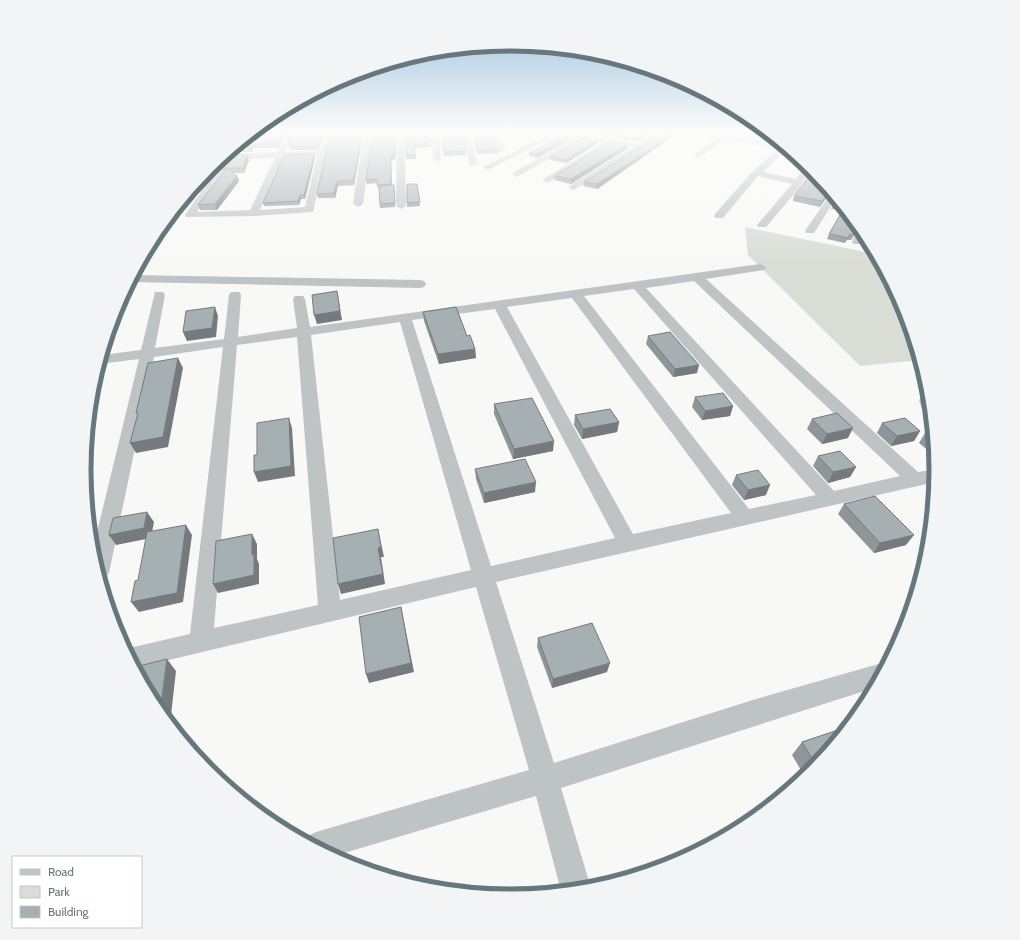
<svg xmlns="http://www.w3.org/2000/svg" width="1020" height="940" font-family="Cabin,sans-serif">
<style>
.green{fill:#d9ddd6}
.lines{fill:none;stroke-linecap:round;stroke-linejoin:round}
.minor{fill:#bec3c5;fill-rule:evenodd}
.wall{fill:#8f9699}
.shaded-wall{fill:#747a7d}
.building{fill:#a6afb2;stroke:#747a7d}
.rim{fill:none;stroke:#66787e;stroke-width:5}
</style>
<rect width="100%" height="100%" fill="#f8f8f6"/>
<g class="green">
<polygon points="705,133 767,133 780,143 777,144"/>
<polygon points="745,227 875,254 904,307 920,360 860,366 748,255"/>
</g>
<g class="lines">
<g class="minor">
<path d="M287,133H294L285,152L319,151L326,133H333L326,153L313,212L254,216L186,217L185,215L228,153L239,144L241,146L236,154L277,152ZM317,156L305,207L260,210L283,157ZM275,158L250,210L197,212L232,159Z"/>
<polygon points="364,133 372,133 363,204 358,207 353,204"/>
<polygon points="397,133 404,133 406,206 401,209 396,206"/>
<polygon points="432,133 439,133 441,159 437,162 433,159"/>
<polygon points="464,133 471,133 477,163 476,165 470,165 469,163"/>
<polygon points="492,133 499,133 505,150 504,152 501,152 497,150"/>
<polygon points="547,133 563,133 608,139 616,137 616,140 637,144 655,133 664,133 574,190 571,189 569,187 571,185 632,147 611,144 548,183 543,180 545,178 602,143 582,140 517,177 513,174 514,172 573,139 556,136 490,169 487,170 483,167 547,135"/>
<polygon points="693,133 721,135 724,133 731,133 729,136 781,144 787,149 763,172 796,179 806,165 812,169 795,193 766,227 758,227 757,225 792,184 758,176 723,218 715,218 714,216 715,214 753,171 779,148 724,140 699,157 696,157 695,155 696,153 716,138 693,135"/>
<polygon points="831,193 836,198 814,233 806,233 805,231"/>
<polygon points="859,227 865,235 861,244 853,244 852,242"/>
<path d="M760,264L764,266L766,268L764,270L706,279L918,472L936,469L935,482L496,582L554,763L756,699L882,663L887,664L874,688L561,788L591,888L561,891L536,796L334,856L304,841L306,837L316,832L529,770L476,587L135,668L125,649L190,634L223,347L154,357L109,573L105,579L101,581L92,553L139,359L99,364L102,355L141,350L155,292H163L165,295L155,348L224,339L229,295L231,292H239L241,295L238,337L297,328L293,299L295,296H303L305,299L310,327ZM694,281L900,476L834,491L646,288ZM634,289L816,495L749,509L584,296ZM572,298L731,513L633,534L507,307ZM495,309L615,538L491,566L412,320ZM400,322L471,570L340,600L311,335ZM297,337L318,605L214,628L237,345Z"/>
<polygon points="133,275 420,280 424,281 426,284 424,287 420,288 130,282"/>
<polygon points="928,393 931,416 930,416 924,415 919,400 923,395"/>
</g>
</g>
<g class="wall">
<polygon points="253,133 286,133 278,148 253,148 252,152 239,152 237,148 239,144"/>
<polygon points="325,133 318,150 290,150 288,143"/>
<polygon points="363,133 354,185 338,186 335,198 318,198 317,194"/>
<polygon points="396,133 395,160 391,160 392,185 394,185 395,207 380,208 379,189 378,189 377,183 367,184 366,180"/>
<polygon points="405,133 431,133 430,133 431,147 415,148 416,159 406,159"/>
<polygon points="440,133 464,133 463,133 466,155 444,156"/>
<polygon points="472,133 491,133 496,147 499,150 499,153 477,154"/>
<polygon points="571,133 653,133 638,141 618,139 616,136 608,137"/>
<polygon points="677,133 639,160 597,189 583,186 584,182"/>
<polygon points="569,136 569,140 537,158 529,156 529,153"/>
<polygon points="597,140 597,144 566,163 550,160 550,157"/>
<polygon points="628,144 628,148 571,184 555,180 555,176"/>
<polygon points="224,156 211,174 204,174 209,169"/>
<polygon points="315,158 305,199 301,199 299,205 264,206 263,203 277,172 277,170"/>
<polygon points="249,160 244,173 234,173 237,176 239,181 217,210 200,210 198,205 224,172 222,168"/>
<polygon points="417,184 420,206 407,207 407,203"/>
<polygon points="830,192 820,207 793,201 794,196"/>
<polygon points="836,199 859,227 851,240 847,240 845,243 827,239 829,234 842,211 831,209 833,203"/>
<polygon points="866,236 870,244 863,243"/>
<polygon points="423,312 467,336 475,349 476,358 439,364 424,321"/>
<polygon points="648,336 697,373 673,377 646,344"/>
<polygon points="695,397 733,406 730,416 702,420 692,407"/>
<polygon points="494,404 553,451 513,459 494,414"/>
<polygon points="575,415 619,422 617,432 582,439 574,425"/>
<polygon points="812,419 848,438 822,444 807,429"/>
<polygon points="882,423 920,431 914,441 891,446 877,433"/>
<polygon points="932,432 935,456 919,443 925,433"/>
<polygon points="818,456 856,467 850,477 828,483 813,466"/>
<polygon points="475,469 535,492 484,503 476,479"/>
<polygon points="736,475 766,495 744,500 732,485"/>
<polygon points="844,504 906,545 874,553 838,514"/>
<polygon points="538,638 607,672 552,688 537,647"/>
<polygon points="847,727 811,771 805,777 792,755 802,742"/>
</g>
<g class="shaded-wall">
<polygon points="282,133 286,133 278,148 276,143"/>
<polygon points="323,133 325,133 318,150 317,146"/>
<polygon points="362,133 363,133 354,185 354,180"/>
<polygon points="395,133 396,133 395,160"/>
<polygon points="614,133 616,133 616,136 608,137 608,134"/>
<polygon points="647,133 653,133 638,141 638,138"/>
<polygon points="673,133 677,133 639,160 597,189 597,184"/>
<polygon points="569,136 569,140 537,158 537,154"/>
<polygon points="597,140 597,144 566,163 566,160"/>
<polygon points="252,144 253,148 252,152 250,147"/>
<polygon points="628,144 628,148 571,184 571,179"/>
<polygon points="314,154 315,158 305,199 304,195"/>
<polygon points="247,155 249,160 244,173 243,168"/>
<polygon points="224,156 211,174 210,169 212,166"/>
<polygon points="237,176 239,181 217,210 215,204"/>
<polygon points="337,181 338,186 335,198 334,193"/>
<polygon points="829,191 830,192 820,207 822,201"/>
<polygon points="300,195 301,199 299,205 298,201"/>
<polygon points="858,226 859,227 851,240 853,235"/>
<polygon points="337,291 342,320 317,324 314,315"/>
<polygon points="215,307 218,316 216,337 187,341 183,332"/>
<polygon points="475,349 476,358 439,364 438,354"/>
<polygon points="178,358 183,368 168,447 136,453 130,443"/>
<polygon points="699,365 697,373 673,377 675,369"/>
<polygon points="733,406 730,416 702,420 705,411"/>
<polygon points="289,418 292,428 295,476 258,482 254,472"/>
<polygon points="619,422 617,432 582,439 583,429"/>
<polygon points="853,428 848,438 822,444 827,434"/>
<polygon points="920,431 914,441 891,446 897,436"/>
<polygon points="554,441 553,451 513,459 514,449"/>
<polygon points="856,467 850,477 828,483 833,472"/>
<polygon points="536,482 535,492 484,503 484,493"/>
<polygon points="770,485 766,495 744,500 748,490"/>
<polygon points="147,512 154,522 151,538 116,545 109,535"/>
<polygon points="186,525 192,535 183,602 139,612 131,602"/>
<polygon points="378,529 384,557 381,557 385,584 341,594 338,584 378,548"/>
<polygon points="252,534 257,544 257,559 259,564 259,584 218,593 213,584 252,555"/>
<polygon points="914,535 906,545 874,553 880,543"/>
<polygon points="401,607 414,672 369,683 366,674"/>
<polygon points="167,659 176,671 170,724 160,712"/>
<polygon points="610,663 607,672 552,688 553,679"/>
</g>
<g class="building">
<polygon points="253,133 282,133 276,143 252,144 250,147 237,148 240,143"/>
<polygon points="293,133 323,133 317,146 289,146 291,143 288,143"/>
<polygon points="332,133 362,133 354,180 337,181 334,193 317,194 327,149"/>
<polygon points="373,133 395,133 395,156 391,156 391,184 377,185 377,179 366,180"/>
<polygon points="405,133 430,133 431,143 414,144 415,155 406,155"/>
<polygon points="441,133 463,133 466,151 444,152"/>
<polygon points="473,133 491,133 496,147 499,150 477,151"/>
<polygon points="599,133 614,133 608,134"/>
<polygon points="617,133 647,133 638,138 618,135"/>
<polygon points="662,133 673,133 640,156 597,184 584,182"/>
<polygon points="563,135 569,136 537,154 529,153"/>
<polygon points="583,138 597,140 566,160 550,157"/>
<polygon points="611,141 628,144 571,179 555,176"/>
<polygon points="314,154 304,195 300,195 298,201 263,203 278,170 277,170 284,155"/>
<polygon points="231,155 247,155 243,168 227,168 237,176 215,204 198,205 227,168 222,168"/>
<polygon points="813,171 829,191 822,201 794,196"/>
<polygon points="407,184 417,184 420,202 407,203"/>
<polygon points="394,185 395,203 380,204 379,186"/>
<polygon points="836,199 841,205 833,203"/>
<polygon points="844,208 858,226 853,235 850,234 848,238 829,234"/>
<polygon points="337,291 340,311 314,315 312,295"/>
<polygon points="215,307 212,328 183,332 186,311"/>
<polygon points="456,307 467,336 470,335 475,349 438,354 423,312"/>
<polygon points="670,332 699,365 675,369 648,336"/>
<polygon points="178,358 163,437 130,443 138,413 136,413 148,363"/>
<polygon points="723,393 733,406 705,411 695,397"/>
<polygon points="532,398 554,441 514,449 494,404"/>
<polygon points="610,409 619,422 583,429 575,415"/>
<polygon points="837,413 853,428 827,434 812,419"/>
<polygon points="289,418 291,466 254,472 254,455 257,455 257,423"/>
<polygon points="905,418 920,431 897,436 882,423"/>
<polygon points="932,432 933,439 925,433"/>
<polygon points="840,451 856,467 833,472 818,456"/>
<polygon points="525,459 536,482 484,493 475,469"/>
<polygon points="758,470 770,485 748,490 736,475"/>
<polygon points="875,496 914,535 880,543 844,504"/>
<polygon points="147,512 144,528 109,535 113,518"/>
<polygon points="186,525 177,593 131,602 135,581 138,580 147,532"/>
<polygon points="378,529 381,547 378,548 383,574 338,584 333,538"/>
<polygon points="252,534 252,555 254,554 254,575 213,584 216,541"/>
<polygon points="401,607 411,663 366,674 359,617"/>
<polygon points="592,623 610,663 553,679 538,638"/>
<polygon points="167,659 160,712 156,706 135,667"/>
<polygon points="847,727 816,765 802,742"/>
</g>
<linearGradient id="sky" x2="0" y2="1"><stop stop-color="#94bada"/><stop offset="0.5" stop-color="#fcfcfb"/><stop offset="1" stop-color="#fcfcfb" stop-opacity="0"/></linearGradient>
<rect width="1020" height="264" fill="url(#sky)"/>
<path d="M0 0H1020V940H0ZM91 470a419 419 0 1 1 838 0a419 419 0 1 1-838 0Z" fill="#f3f4f5" fill-rule="evenodd"/>
<path class="rim" d="M91 470a419 419 0 1 1 838 0a419 419 0 1 1-838 0Z"/>
<rect x="12" y="856" width="130" height="72" fill="#ffffff" stroke="#c2c9cb"/>
<rect x="20" y="869" width="20" height="6" fill="#bec3c5" stroke="#c2c9cb"/>
<text x="48" y="876" font-size="12" fill="#66787e">Road</text>
<rect x="20" y="886" width="20" height="12" fill="#d9ddd6" stroke="#c2c9cb"/>
<text x="48" y="896" font-size="12" fill="#66787e">Park</text>
<rect x="20" y="906" width="20" height="12" fill="#a6afb2" stroke="#c2c9cb"/>
<text x="48" y="916" font-size="12" fill="#66787e">Building</text>
</svg>
